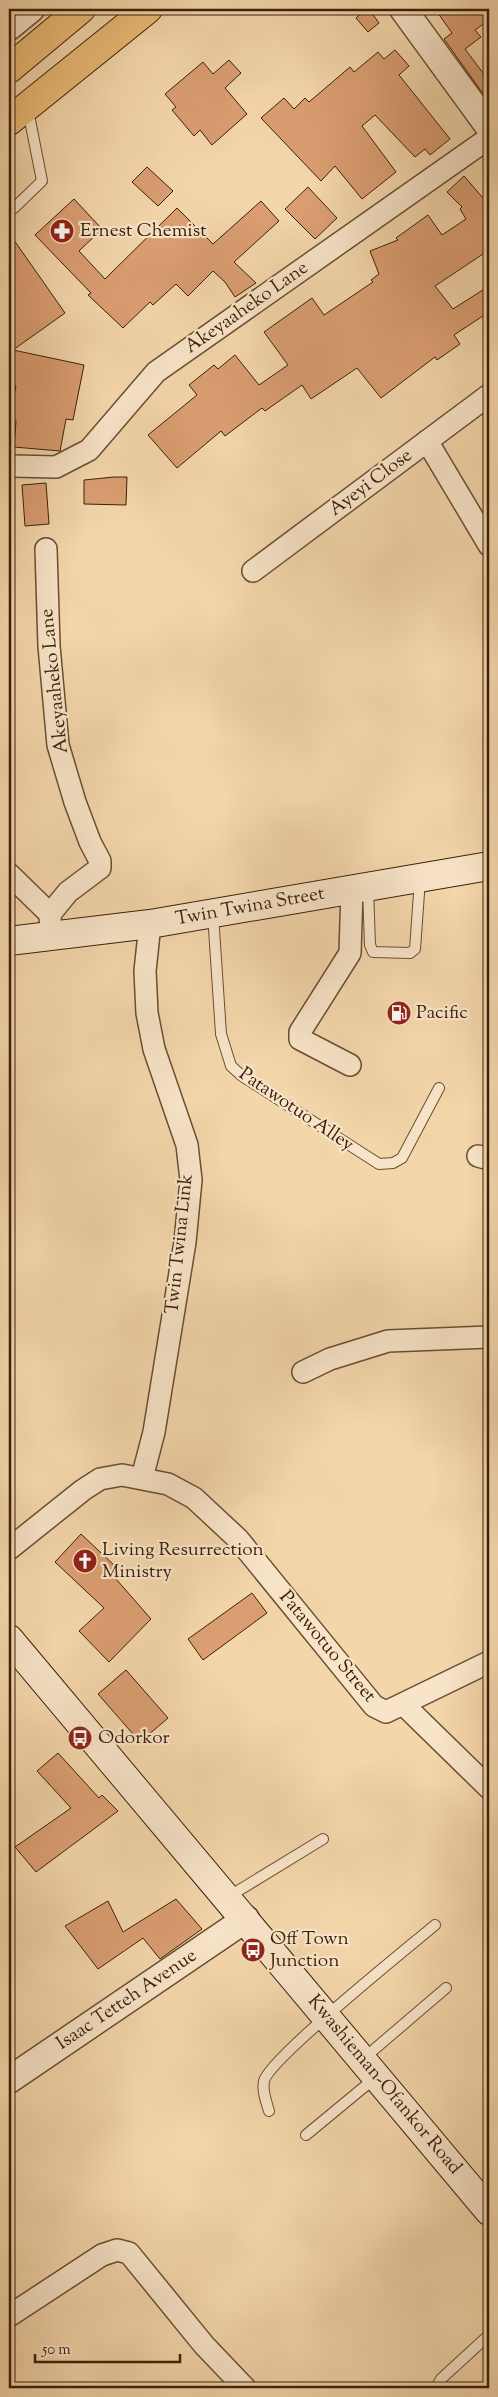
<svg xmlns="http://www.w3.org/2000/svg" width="498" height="2397" font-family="'Sorts Mill Goudy',serif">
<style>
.building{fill:#da9e72;stroke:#3b200a}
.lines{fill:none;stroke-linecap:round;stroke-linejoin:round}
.service-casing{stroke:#694e32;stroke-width:12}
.minor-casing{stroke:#694e32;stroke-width:24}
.tertiary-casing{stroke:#694e32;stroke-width:29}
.secondary-casing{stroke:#3b200a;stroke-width:30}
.trunk-casing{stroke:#3b200a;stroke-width:30}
.service{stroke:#f8e4c8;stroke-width:10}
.minor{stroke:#f8e4c8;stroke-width:21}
.tertiary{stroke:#f8e4c8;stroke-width:26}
.secondary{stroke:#f8e4c8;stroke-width:28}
.trunk{stroke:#eabb76;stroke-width:28}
.labels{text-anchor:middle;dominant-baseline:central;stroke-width:4.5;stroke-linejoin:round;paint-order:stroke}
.poi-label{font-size:19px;fill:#3b200a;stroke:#f8e4c8;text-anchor:start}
.street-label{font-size:19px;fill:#3b200a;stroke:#f8e4c8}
</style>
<rect width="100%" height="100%" fill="#f4d6ab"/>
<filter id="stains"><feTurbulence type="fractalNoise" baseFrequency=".004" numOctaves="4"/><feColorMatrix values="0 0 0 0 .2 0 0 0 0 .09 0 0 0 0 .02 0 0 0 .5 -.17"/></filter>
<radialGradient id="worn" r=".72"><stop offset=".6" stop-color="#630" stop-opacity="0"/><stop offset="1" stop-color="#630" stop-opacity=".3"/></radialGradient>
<g class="building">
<polygon points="366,9 369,9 379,23 368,32 356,18"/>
<polygon points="435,9 489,9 489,20 475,30 481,37 465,49 489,81 489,102 444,39 452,33"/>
<polygon points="395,50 409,66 399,75 450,139 430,155 425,149 415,157 375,115 362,126 396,172 362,199 335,166 321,181 261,118 284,98 294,109 305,98 309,102 350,67 354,72 378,52 384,59"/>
<polygon points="229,60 241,73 225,88 247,114 212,145 200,130 194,136 172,110 176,107 165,94 203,62 213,74"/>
<polygon points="147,167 173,191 158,206 132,182"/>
<polygon points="464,176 489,205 489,250 435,286 453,309 489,286 489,312 454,335 460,344 437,360 435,357 381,398 357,368 311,399 302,385 265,411 262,408 225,436 221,431 177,468 148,435 197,395 189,385 214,365 218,369 235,355 259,385 288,365 264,332 312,298 324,315 373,282 371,280 379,274 370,251 398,240 396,238 428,215 442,235 466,219 460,209 462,207 447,192"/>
<polygon points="308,187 337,218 315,239 285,209"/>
<polygon points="74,199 102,229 79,251 105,279 177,208 213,244 261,201 279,221 234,262 256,283 235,297 225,282 213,271 188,296 176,284 153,305 150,302 123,328 88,295 91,293 35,235"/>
<polygon points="9,233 65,313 13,350 84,365 73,420 66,419 60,451 14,447 16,421 9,420 16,386 9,384"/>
<polygon points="114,477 127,477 126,505 84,504 84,480"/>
<polygon points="46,483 49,524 25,526 22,485"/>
<polygon points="81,1534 115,1566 109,1571 151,1619 109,1662 79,1631 104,1608 55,1562"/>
<polygon points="252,1593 267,1613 203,1660 188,1639"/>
<polygon points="126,1670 168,1718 140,1742 98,1694"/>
<polygon points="58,1753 99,1798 102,1795 118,1811 36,1872 15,1847 71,1808 37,1771"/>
<polygon points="176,1899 202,1929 160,1959 143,1938 98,1969 65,1926 108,1901 123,1932"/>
</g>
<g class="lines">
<defs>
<g id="service">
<polyline points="9,210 14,208 42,181 28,110"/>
<polyline points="368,888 370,945 373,952 410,953 415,949 420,879"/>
<polyline points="213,914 221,1034 231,1066 242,1076 379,1164 393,1163 402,1158 439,1088"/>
<polyline points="228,1897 323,1839"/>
<polyline points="363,2059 446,1988"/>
<path d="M269,2111C266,2101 262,2091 264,2081C269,2059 409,1947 435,1925"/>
<polyline points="306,2135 375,2078"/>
<polyline points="436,2388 441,2379 489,2335"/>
</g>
<g id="minor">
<polyline points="427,441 489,545"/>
<polyline points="12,466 56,467 89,450 156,372 489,138"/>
<polyline points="46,549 49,646 58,745 75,802 90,842 100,861 100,868 68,892 50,914 51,935"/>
<polyline points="253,571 489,395"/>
<polyline points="9,874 50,914"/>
<polyline points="350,1065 300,1039 300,1032 350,953 352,889"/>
<polyline points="478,1156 489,1159"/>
<polyline points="303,1372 330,1359 388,1341 489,1337"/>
<polyline points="142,1478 154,1432 185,1242 191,1180 187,1145 154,1049 147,1013 145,971 150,924"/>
<polyline points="9,1549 83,1490 100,1479 122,1475 168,1484 194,1498 238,1539 374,1706 386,1712 489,1662"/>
<polyline points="404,1705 489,1788"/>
<polyline points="9,2316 102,2255 117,2250 129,2253 204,2345 245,2388"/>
</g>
<g id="tertiary">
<polyline points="403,9 489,127"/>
<polyline points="9,27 31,9"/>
<polyline points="9,2080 246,1919"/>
</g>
<g id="secondary">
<polyline points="9,941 150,924 489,866"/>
<polyline points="9,1639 489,2211"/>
</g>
<g id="trunk">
<polyline points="9,69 81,9"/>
<polyline points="9,121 148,9"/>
</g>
</defs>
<use href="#service" class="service-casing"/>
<use href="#minor" class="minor-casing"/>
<use href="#tertiary" class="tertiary-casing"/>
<use href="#secondary" class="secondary-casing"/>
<use href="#trunk" class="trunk-casing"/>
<use href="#service" class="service"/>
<use href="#minor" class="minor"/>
<use href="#tertiary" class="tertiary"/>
<use href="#secondary" class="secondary"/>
<use href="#trunk" class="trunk"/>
</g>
<defs>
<symbol id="pharmacy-disc" viewBox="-11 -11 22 22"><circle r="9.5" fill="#8f2418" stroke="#f8e4c8"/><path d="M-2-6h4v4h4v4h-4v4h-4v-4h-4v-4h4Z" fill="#fff"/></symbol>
<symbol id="fuel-disc" viewBox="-11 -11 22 22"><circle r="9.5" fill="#8f2418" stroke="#f8e4c8"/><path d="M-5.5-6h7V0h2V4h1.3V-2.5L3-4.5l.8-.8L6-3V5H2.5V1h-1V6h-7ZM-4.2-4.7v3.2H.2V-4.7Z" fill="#fff"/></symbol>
<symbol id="church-disc" viewBox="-11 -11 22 22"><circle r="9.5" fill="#8f2418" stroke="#f8e4c8"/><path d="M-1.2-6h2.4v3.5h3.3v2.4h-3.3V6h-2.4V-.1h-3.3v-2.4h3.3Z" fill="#fff"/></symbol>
<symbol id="bus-disc" viewBox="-11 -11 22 22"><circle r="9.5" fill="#8f2418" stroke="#f8e4c8"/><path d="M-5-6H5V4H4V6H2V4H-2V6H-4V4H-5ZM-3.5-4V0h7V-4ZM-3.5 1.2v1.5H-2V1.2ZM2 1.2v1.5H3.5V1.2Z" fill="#fff"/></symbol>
</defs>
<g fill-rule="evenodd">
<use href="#pharmacy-disc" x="48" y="217" width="28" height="28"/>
<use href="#fuel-disc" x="385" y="999" width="28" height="28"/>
<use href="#church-disc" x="71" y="1547" width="28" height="28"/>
<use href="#bus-disc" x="66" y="1724" width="28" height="28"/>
<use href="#bus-disc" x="239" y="1936" width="28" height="28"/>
</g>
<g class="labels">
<g class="poi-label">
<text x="80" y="231">Ernest Chemist</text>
<text x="416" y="1013">Pacific</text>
<text x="102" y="1550">Living Resurrection<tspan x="102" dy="22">Ministry</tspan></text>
<text x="98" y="1738">Odorkor</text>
<text x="270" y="1939">Off Town<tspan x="270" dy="22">Junction</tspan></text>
</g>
<g class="street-label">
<text transform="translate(247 308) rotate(-35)">Akeyaaheko Lane</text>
<text transform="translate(371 483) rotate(-37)">Ayeyi Close</text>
<text transform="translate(55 681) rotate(-96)">Akeyaaheko Lane</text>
<text transform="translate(250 907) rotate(-10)">Twin Twina Street</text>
<text transform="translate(296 1110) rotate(34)">Patawotuo Alley</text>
<text transform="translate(180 1244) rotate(-84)">Twin Twina Link</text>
<text transform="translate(327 1647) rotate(50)">Patawotuo Street</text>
<text transform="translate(127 2000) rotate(-34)">Isaac Tetteh Avenue</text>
<text transform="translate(384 2085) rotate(50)">Kwashieman-Ofankor Road</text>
</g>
</g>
<rect width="498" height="2397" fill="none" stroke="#f4d6ab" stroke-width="30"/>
<rect x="10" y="10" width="478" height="2377" fill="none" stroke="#3b200a" stroke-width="2.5"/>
<rect x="15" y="15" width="468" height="2367" fill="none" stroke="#3b200a"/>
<path d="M35 2354v8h145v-8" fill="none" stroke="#3b200a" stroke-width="2.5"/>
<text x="42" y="2354" font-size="15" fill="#3b200a" stroke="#f8e4c8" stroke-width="4" paint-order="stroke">50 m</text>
<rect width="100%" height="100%" filter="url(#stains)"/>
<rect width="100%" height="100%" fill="url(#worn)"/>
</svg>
